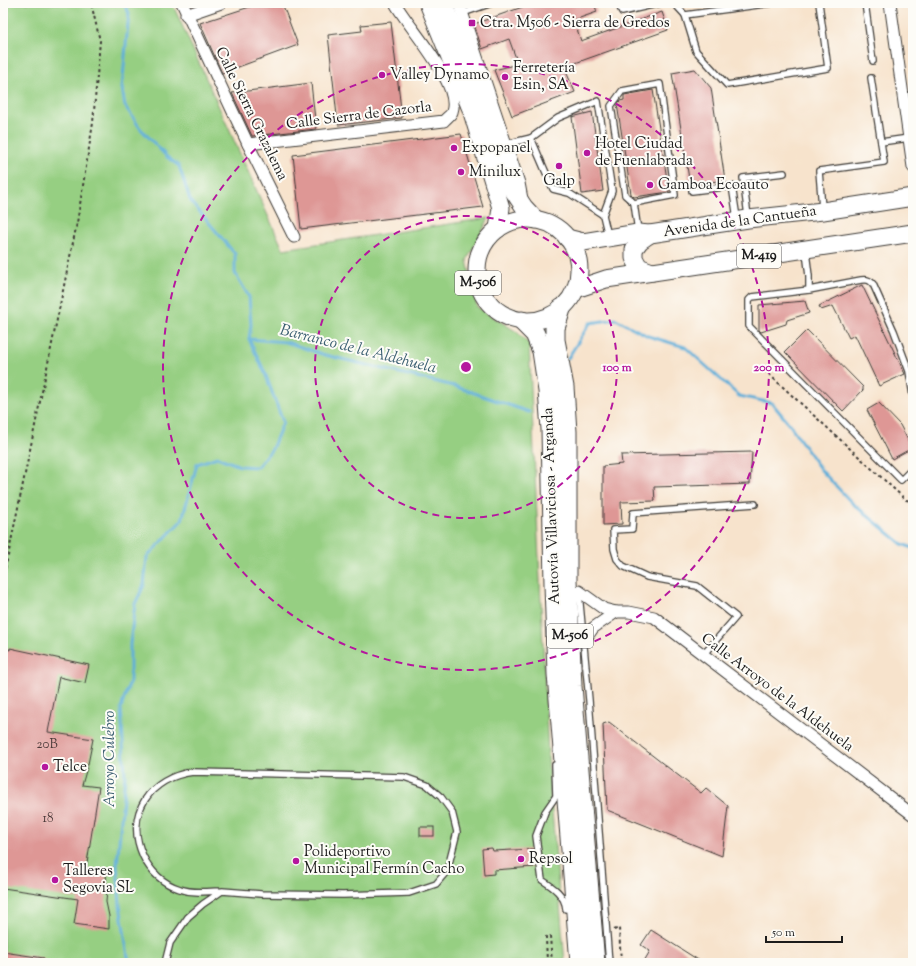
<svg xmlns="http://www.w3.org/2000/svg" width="916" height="966" font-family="'Sorts Mill Goudy',serif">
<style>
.green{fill:#96cf82;stroke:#59764f}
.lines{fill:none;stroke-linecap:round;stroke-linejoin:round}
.stream{stroke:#5eafd9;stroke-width:3}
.building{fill:#de9795}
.service-casing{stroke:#3d3a36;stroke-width:8}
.minor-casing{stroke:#3d3a36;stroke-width:13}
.primary-casing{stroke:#3d3a36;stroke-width:19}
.motorway-casing{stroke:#3d3a36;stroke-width:21}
.path{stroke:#3d3a36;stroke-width:2;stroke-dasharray:3 3;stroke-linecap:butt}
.service{stroke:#fff;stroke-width:5.5}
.minor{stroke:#fff;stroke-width:11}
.primary{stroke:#fff;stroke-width:17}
.motorway{stroke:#fff;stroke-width:19}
.ring{fill:none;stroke:#b5179e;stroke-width:2;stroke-dasharray:7 5}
.poi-dot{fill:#b5179e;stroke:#fdfcf7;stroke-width:1.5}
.labels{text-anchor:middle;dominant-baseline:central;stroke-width:4;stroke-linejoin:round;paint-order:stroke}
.number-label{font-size:13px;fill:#4c3b3a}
.shield{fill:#fdfcf7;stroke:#605f5e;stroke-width:1}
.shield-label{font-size:14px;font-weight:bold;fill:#1c1c1c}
.poi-label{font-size:15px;fill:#1c1c1c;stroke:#fdfcf7;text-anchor:start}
.street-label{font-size:15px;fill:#1c1c1c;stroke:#fdfcf7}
.water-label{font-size:16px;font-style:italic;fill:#3a5e71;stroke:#fdfcf7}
.centre{fill:#b5179e;stroke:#fdfcf7;stroke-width:2}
.ring-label{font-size:12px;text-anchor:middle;font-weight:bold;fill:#b5179e;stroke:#fdfcf7;stroke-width:4;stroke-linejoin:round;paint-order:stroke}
</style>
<rect width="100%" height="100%" fill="#fdfcf7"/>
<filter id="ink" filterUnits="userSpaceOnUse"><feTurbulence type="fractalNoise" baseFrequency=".025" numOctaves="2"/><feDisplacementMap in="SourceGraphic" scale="8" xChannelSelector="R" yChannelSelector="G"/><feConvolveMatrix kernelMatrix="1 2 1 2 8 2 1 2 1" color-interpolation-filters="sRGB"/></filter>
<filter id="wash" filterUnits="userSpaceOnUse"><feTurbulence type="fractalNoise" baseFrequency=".012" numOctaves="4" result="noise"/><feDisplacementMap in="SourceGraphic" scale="16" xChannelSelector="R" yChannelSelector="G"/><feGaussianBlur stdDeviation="0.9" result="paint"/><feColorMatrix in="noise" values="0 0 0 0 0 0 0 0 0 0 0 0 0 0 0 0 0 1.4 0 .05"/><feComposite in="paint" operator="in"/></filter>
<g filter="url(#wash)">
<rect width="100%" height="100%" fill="#f7e3cc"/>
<polygon class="green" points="3,3 172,3 283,249 489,218 467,260 477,307 517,332 529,344 549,776 565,963 3,963"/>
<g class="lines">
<g class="stream">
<polyline points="123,3 129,13 122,88 125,106 140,128 167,157 179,166 190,200 235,254 235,273 249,297 251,325 249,339 265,373 283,422 272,449 257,467 240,466 217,457 197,464 182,520 147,557 144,585 135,604 130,644 130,681 121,708 125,776 117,865 120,905 129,963"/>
<polyline points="249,339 286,342 325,355 454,386 529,412"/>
<polyline points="568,358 590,323 616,319 648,336 685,347 739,396 772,403 790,425 820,469 852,503 902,544 913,548"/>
</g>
</g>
<g id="blocks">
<g class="building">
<polygon points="262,3 282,3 298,45 222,73 200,23"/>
<polygon points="534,3 594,3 597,12 574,20 581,41 662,12 668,30 564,67 575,92 512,116 494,70 518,64 509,39 482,49 474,24"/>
<polygon points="391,22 402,118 338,125 328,35 362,31 361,25"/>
<polygon points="695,69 711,88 725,180 690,185 672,73"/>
<polygon points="311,83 316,129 298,131 252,136 232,93"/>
<polygon points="653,90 669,192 634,197 631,194 617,104 620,101 624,100 624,95"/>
<polygon points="592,112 603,191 582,194 572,117"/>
<polygon points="461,134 483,207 301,229 293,155"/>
<polygon points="862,285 905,374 879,386 855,335 849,338 833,306 821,310 819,306"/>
<polygon points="805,301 809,313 787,320 786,324 761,332 759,330 759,305"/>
<polygon points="807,330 863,387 863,390 843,411 785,352"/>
<polygon points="879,403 900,425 912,448 892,459 867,410"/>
<polygon points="752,452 750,484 654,487 655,501 621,502 622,524 603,525 603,466 622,464 621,455"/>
<polygon points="3,648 10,650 10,648 89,665 85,683 59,677 48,732 93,739 88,764 82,785 99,787 86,869 106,872 107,888 106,902 109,916 109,929 74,924 78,899 3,888"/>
<polygon points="609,722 701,793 706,788 728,806 722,856 607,810 603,724"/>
<rect x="420" y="827" width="14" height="9"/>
<polygon points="492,848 493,851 533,849 534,867 494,870 494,874 484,875 482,849"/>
<polygon points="651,930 703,963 643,963 650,951 641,945"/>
<polygon points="3,952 44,958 44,963 3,963"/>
</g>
</g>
</g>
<g filter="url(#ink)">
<use href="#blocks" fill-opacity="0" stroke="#3d3a36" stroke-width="1"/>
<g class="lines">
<defs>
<g id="service">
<polyline points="618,3 622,12 661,3"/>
<polyline points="674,3 685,15 772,3"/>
<polyline points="865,3 873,61"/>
<polyline points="463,13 492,3"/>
<polyline points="685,15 696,51 727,85 828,68 819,3"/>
<polyline points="531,138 558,118 598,101 612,191 603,215"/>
<polyline points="881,142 909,138"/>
<polyline points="506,144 531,138 553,189 569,193 603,215 608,236"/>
<polyline points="692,191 732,186 737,218"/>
<polyline points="634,203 675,195 660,84 622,91 611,106 625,195 634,203 638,231"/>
<polyline points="822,208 819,171 884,162 871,78"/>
<polyline points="748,216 743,178 784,173"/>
<polyline points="806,252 809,276 809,290"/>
<path d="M913,396L909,371L894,331L873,284C870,280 867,279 861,280L809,290L752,297L749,300V326L901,480L913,468"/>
<polyline points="579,593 589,700 609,963"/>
<polyline points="703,655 736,617 697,586 647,577 623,566 617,559 614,549 613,530 632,529 633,513 755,504"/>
<path d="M555,765L556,796L545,812L536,836L542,880C553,887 565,895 566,909"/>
<path d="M165,963L170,943L188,917L203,904L222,891L261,894L343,895L409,893L436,884L447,871L453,848L457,832L452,812L441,797L427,785L404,777L193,772C150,777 124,814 143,856C150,871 163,884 180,889C193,894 209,891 222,891"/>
</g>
<g id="minor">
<polyline points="182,3 248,144 294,237"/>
<polyline points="459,3 519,183 522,199"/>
<polyline points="890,3 913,167"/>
<polyline points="186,15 221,3"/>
<path d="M248,144L444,121C446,118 451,115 452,112C462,84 408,27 395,3"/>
<polyline points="579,591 604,609 616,612 629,612 654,617 913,815"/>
<polyline points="584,641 593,628 616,612"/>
</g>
<g id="primary">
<polyline points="428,3 471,109 501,208 498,229"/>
<polyline points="444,3 491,123 512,189 524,207 536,220"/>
<circle cx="528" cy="270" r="51"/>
<polyline points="650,234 640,241 634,249 634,258 639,267 652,272"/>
<polyline points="567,238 583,242 638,233 650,234 748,219 823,211 913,197"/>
<polyline points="576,289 606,279 913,233"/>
</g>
<g id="motorway">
<polyline points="561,309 555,328 555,340 564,387 567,432 567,580 572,686 595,963"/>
<polyline points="522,321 535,334 542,351 548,391 551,429 554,584 557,674 580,963"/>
</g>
</defs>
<use href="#service" class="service-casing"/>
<use href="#minor" class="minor-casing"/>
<use href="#primary" class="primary-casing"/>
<use href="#motorway" class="motorway-casing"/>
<g class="path">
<polyline points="760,366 906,500 913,501"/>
<polyline points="3,580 77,223 93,123 100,41 91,3"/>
<polyline points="614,930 619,928 621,963"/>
<polyline points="547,963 546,937 550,936 552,963"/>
</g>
<use href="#service" class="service"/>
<use href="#minor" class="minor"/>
<use href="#primary" class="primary"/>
<use href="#motorway" class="motorway"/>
</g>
</g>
<g class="ring">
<circle cx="466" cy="367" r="151"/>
<circle cx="466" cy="367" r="303"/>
</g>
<g class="poi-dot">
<rect x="468" y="19" width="8" height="8" rx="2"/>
<circle cx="382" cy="75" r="4"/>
<circle cx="505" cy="77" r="4"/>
<circle cx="454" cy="148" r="4"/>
<circle cx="587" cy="153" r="4"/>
<circle cx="559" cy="166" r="4"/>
<circle cx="461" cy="172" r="4"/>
<circle cx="650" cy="185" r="4"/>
<circle cx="45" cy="767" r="4"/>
<circle cx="521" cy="859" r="4"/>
<circle cx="296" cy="861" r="4"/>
<circle cx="55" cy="880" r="4"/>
</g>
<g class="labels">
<g class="number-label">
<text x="47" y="745">20B</text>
<text x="48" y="819">18</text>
</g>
<g class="shield">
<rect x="737" y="244" width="44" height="24" rx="3"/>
<rect x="455" y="271" width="46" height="24" rx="3"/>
<rect x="547" y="624" width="46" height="24" rx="3"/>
</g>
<g class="shield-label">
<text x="759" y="256">M-419</text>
<text x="478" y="283">M-506</text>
<text x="570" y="636">M-506</text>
</g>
<g class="poi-label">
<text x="480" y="23">Ctra. M506 - Sierra de Gredos</text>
<text x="513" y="68">Ferretería<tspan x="513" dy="17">Esin, SA</tspan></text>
<text x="390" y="75">Valley Dynamo</text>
<text x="595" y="144">Hotel Ciudad<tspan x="595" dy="17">de Fuenlabrada</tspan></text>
<text x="462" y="148">Expopanel</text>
<text x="469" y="172">Minilux</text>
<text x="559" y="181" text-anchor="middle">Galp</text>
<text x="658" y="185">Gamboa Ecoauto</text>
<text x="53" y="767">Telce</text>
<text x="304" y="852">Polideportivo<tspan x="304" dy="17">Municipal Fermín Cacho</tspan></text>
<text x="529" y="859">Repsol</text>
<text x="63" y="871">Talleres<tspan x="63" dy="17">Segovia SL</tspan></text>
</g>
<g class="street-label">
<text transform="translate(251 114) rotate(64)">Calle Sierra Grazalema</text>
<text transform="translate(359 116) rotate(-7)">Calle Sierra de Cazorla</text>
<text transform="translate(740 222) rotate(-8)">Avenida de la Cantueña</text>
<text transform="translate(552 506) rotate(-92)">Autovía Villaviciosa - Arganda</text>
<text transform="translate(777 693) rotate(37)">Calle Arroyo de la Aldehuela</text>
</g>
<g class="water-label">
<text transform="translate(358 350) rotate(14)">Barranco de la Aldehuela</text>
<text transform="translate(110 759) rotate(-90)">Arroyo Culebro</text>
</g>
</g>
<circle cx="466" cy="367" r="6" class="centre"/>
<g class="ring-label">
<text x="617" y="371">100 m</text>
<text x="769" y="371">200 m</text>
</g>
<rect width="916" height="966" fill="none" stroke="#fdfcf7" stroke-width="16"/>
<path d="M766 936v6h76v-6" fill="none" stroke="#1c1c1c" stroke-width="2"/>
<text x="772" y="936" font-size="12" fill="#1c1c1c" stroke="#fdfcf7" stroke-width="3" paint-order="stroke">50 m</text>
</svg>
